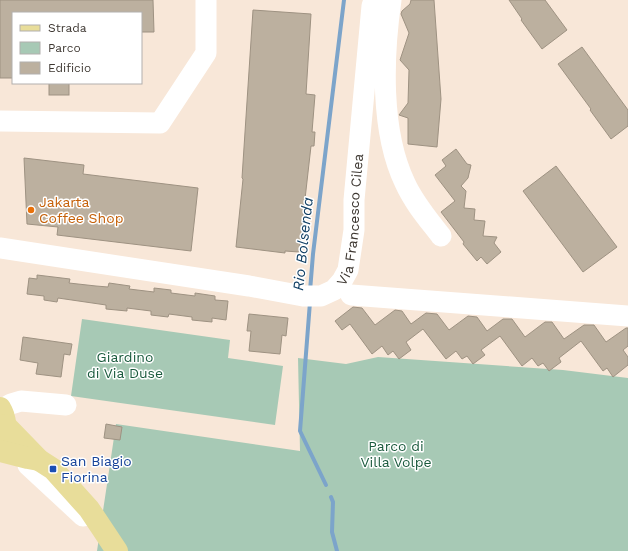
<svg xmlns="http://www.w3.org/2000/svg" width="628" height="551" font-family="'Work Sans',sans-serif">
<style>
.green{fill:#a7c9b5}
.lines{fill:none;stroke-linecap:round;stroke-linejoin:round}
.stream{stroke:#7ca4ca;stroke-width:4}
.building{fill:#bcb09f;stroke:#9e9282}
.minor{stroke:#fff;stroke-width:21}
.major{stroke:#e8dd9a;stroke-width:22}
.food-dot{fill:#e8710a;stroke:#fff;stroke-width:1.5}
.transit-dot{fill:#1a4fb4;stroke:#fff;stroke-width:1.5}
.labels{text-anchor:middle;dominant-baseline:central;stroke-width:3;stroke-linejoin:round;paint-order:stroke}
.food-label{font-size:14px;fill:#c56008;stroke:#fff;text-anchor:start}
.street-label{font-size:14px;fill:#3e3832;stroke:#fff}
.park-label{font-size:14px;fill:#1a5a3d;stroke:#fff}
.transit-label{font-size:14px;fill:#164399;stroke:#fff;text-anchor:start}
.water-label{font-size:15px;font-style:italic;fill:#113f64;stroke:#fff}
</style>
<rect width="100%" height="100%" fill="#f8e7d8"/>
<g class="green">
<polygon points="82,319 230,340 228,358 283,366 275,425 71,396"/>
<polygon points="378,357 563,370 628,378 628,551 97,551 116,424 300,451 298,358 346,364"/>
</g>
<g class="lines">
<g class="stream">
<polyline points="310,291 313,254 344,0"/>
<polyline points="310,302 300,431 326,485"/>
<polyline points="331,497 333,502 332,532 337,551"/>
</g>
</g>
<g class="building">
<polygon points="0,0 153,0 154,32 141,32 141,13 13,13 13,78 0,78"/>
<polygon points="411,0 434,0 441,99 437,147 408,144 408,118 399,115 408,103 409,70 400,60 409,33 401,14 402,11 410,4"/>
<polygon points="509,0 545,0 567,30 542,49 521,20 522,19"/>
<polygon points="253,10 311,14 306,94 315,95 312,132 315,132 314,146 311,146 299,252 285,251 285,253 236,247 243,179 242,178"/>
<polygon points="582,47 628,110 628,126 611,139 590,110 591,109 558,64"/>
<rect x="49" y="83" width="20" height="12"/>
<polygon points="456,149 467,164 471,165 468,178 461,186 466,191 464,208 475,209 474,220 485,221 483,236 497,237 494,243 501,252 487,264 481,257 477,261 463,244 464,242 441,212 455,201 435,175 446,166 442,160"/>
<polygon points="24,158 84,165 83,174 198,188 191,251 57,235 58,227 27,224"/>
<polygon points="556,166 617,247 583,272 523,191"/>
<polygon points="37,275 70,279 69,283 96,286 108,287 109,283 130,286 129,289 154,292 154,288 171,290 171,293 195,296 195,293 215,296 215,300 228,301 226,320 212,318 212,322 192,320 192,317 169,314 168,317 151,315 151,311 127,308 127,311 106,309 106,305 58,298 57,302 44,300 44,296 27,294 29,278 37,279"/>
<polygon points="353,307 362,308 375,325 395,310 402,311 411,324 426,313 437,314 449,330 468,316 477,317 487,331 503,319 512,319 525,337 545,322 552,322 564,339 584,325 594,325 606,342 626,328 628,328 628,346 623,350 628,357 628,365 613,377 607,368 603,371 581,341 559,358 561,362 549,371 543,363 538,366 532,358 522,366 500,336 481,350 485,355 473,364 467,356 462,359 456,351 446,359 423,329 406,342 411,350 399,359 393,351 388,355 382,346 372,354 350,324 342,330 335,321"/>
<polygon points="249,314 288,318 286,336 282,335 280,354 249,351 251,331 247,331"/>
<polygon points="23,337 72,344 70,355 64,354 61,377 36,374 38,363 20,360"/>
<polygon points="106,424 122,427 120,440 104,438"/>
</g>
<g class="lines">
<g class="minor">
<path d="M391,0C383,56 380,131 405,183C414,203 428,219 441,236"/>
<polyline points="0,121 160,123 206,53 206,0"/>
<path id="s1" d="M0,248L249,286L303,296H321L334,290L342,281L348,270L354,230V200L372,6L374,0"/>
<polyline points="351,295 628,316"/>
<polyline points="1,410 11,404 21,401 66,405"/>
<polyline points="28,458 28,465 83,516"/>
</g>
<g class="major">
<path d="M0,408C6,418 7,429 1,439"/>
<polyline points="5,425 39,460 53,469 89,509 117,551"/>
<polyline points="0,451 28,458 39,460"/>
</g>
</g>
<circle class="food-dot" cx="31" cy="210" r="4"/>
<rect class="transit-dot" x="49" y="465" width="8" height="8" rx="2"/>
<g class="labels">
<g class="food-label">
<text x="39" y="202">Jakarta<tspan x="39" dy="16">Coffee Shop</tspan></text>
</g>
<g class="street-label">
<text stroke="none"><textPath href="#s1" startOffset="414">Via Francesco Cilea</textPath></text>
</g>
<g class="park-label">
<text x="125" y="357">Giardino<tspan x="125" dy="16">di Via Duse</tspan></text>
<text x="396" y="446">Parco di<tspan x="396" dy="16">Villa Volpe</tspan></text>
</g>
<g class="transit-label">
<text x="61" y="461">San Biagio<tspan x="61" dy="16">Fiorina</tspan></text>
</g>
<g class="water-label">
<text transform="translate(303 244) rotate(-84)">Rio Bolsenda</text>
</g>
</g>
<rect x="12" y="12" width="130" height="72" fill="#ffffff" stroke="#b2afad"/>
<rect x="20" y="25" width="20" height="6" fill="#e8dd9a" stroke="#b2afad"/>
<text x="48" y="32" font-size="12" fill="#3e3832">Strada</text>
<rect x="20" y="42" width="20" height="12" fill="#a7c9b5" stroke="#b2afad"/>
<text x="48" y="52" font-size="12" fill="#3e3832">Parco</text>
<rect x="20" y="62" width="20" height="12" fill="#bcb09f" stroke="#b2afad"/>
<text x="48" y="72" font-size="12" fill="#3e3832">Edificio</text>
</svg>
